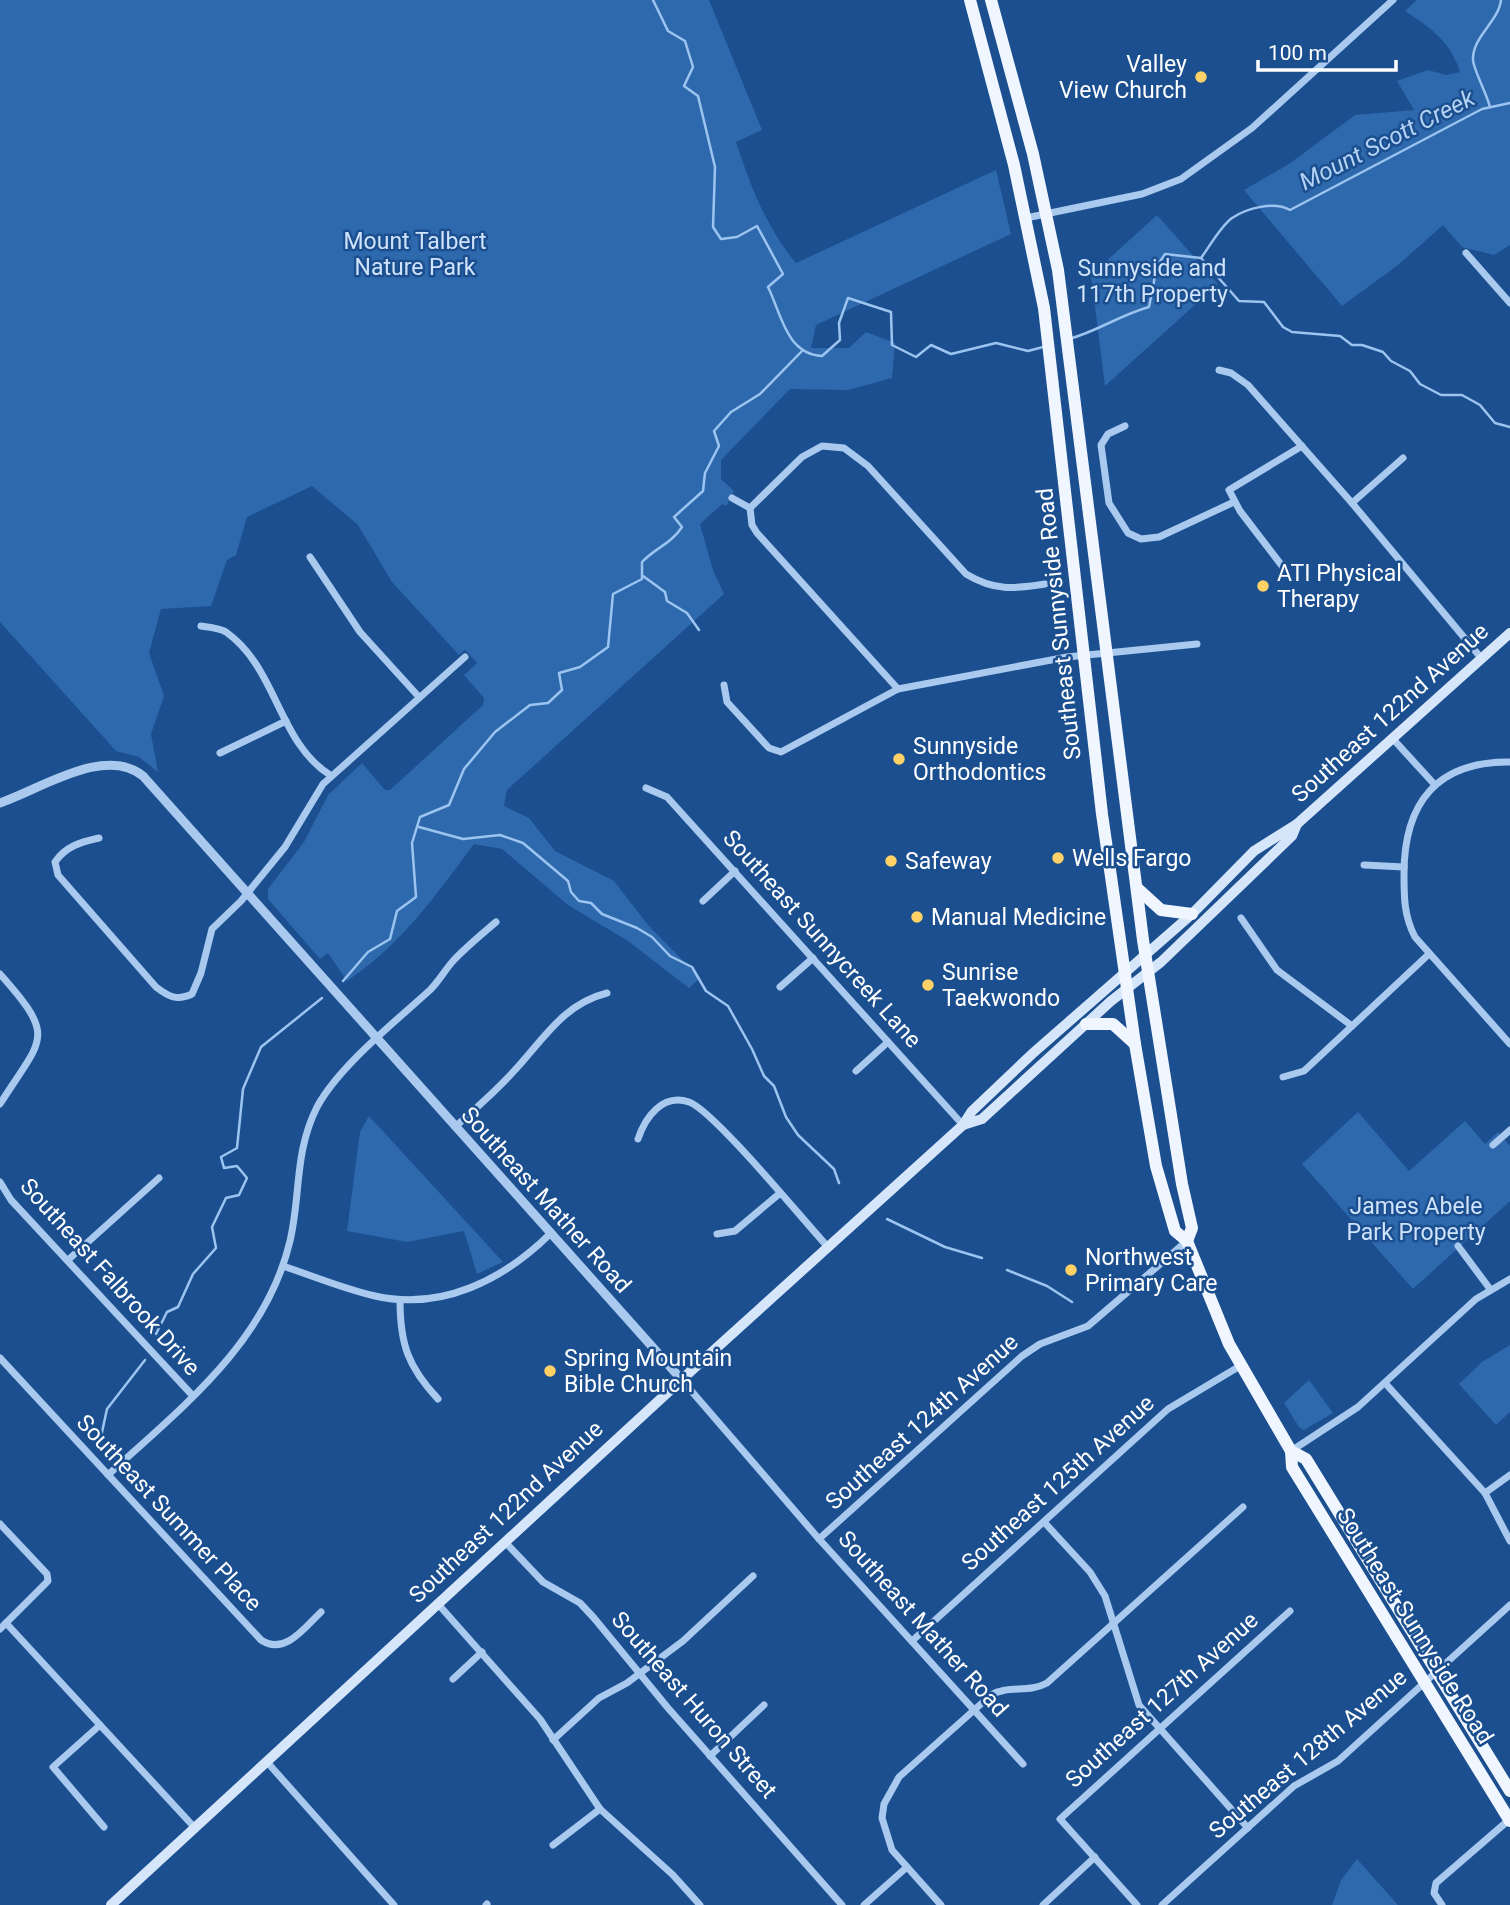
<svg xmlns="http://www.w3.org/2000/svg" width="1510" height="1905" font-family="Roboto,sans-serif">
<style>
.green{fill:#2e69ad}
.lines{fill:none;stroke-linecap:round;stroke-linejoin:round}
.stream{stroke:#9cc4f0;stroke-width:2.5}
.minor{stroke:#a9c9ee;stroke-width:7}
.tertiary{stroke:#a9c9ee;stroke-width:9}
.secondary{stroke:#d6e6fa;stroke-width:10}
.primary{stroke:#f0f6ff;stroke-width:12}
.poi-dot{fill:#ffd166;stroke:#1b4f8f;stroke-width:2.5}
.labels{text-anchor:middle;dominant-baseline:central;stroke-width:5;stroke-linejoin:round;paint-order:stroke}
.poi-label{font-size:23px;fill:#fff;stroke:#1b4f8f;text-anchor:start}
.park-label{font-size:23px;fill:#cfe3fa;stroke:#1b4f8f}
.street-label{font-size:23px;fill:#fff;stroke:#1b4f8f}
.water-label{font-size:24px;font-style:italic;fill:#b5d3f5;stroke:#1b4f8f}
</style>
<rect width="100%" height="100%" fill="#1b4f8f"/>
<g class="green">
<path d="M0,0H709L762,130L736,142C751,187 766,227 796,263L996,170L1011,234L816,325L811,348H849L866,332L895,343L892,378L848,390L790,389L721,460V479L734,491L726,506L722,504L700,524L713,570L724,594L507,790L504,806L529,818L555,851L614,881L648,925L700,978L689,988L628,941L568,905L502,849L474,844C436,895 401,945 347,981L328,953L320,959L268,899V889L304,842L328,795L362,763L385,790H390L483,705L484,698L464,675L477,663L465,650L459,655L392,582L358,525L312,486L247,517L236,555L227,560L211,606L161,609L149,653L164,696L151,734L158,772L139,757L116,751L0,622Z"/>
<path d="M1417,0H1510V245L1494,255L1462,247L1443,225L1398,265L1342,306L1244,190L1289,164L1355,115L1414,110L1397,81L1428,70L1446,75L1460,72C1451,42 1431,28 1405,11Z"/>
<polygon points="1157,215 1218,284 1105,386 1091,275"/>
<polygon points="1358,1112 1409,1171 1465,1121 1485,1144 1498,1132 1510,1146 1510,1201 1413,1289 1302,1164"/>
<polygon points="369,1116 503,1262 477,1274 464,1231 407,1242 347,1231 360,1132"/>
<polygon points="1510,1345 1510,1412 1496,1425 1459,1384 1482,1362"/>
<polygon points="1309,1380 1333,1413 1304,1430 1299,1427 1284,1403"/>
<polygon points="1357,1859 1398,1905 1332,1905 1341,1880"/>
</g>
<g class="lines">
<g class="stream">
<path d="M653,0L668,31L685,41L693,67L684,86L698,96L715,167L713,227L721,239L737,237L757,226L783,274L768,287C781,313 786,354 822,356L840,340L839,323L848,298L891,312L892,345L916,357L931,345L951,354L996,343L1028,351L1043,347"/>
<path d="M1490,107C1487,94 1474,71 1473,60C1472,37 1499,21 1501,0"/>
<polyline points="1201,258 1239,301 1264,302 1283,327 1292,332 1340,336 1352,345 1362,345 1383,352 1391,361 1410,371 1420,384 1441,395 1462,395 1480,405 1495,423 1510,427"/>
<path d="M1069,339C1098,331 1120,315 1149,307L1157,266L1165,254L1201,258C1210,246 1220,227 1232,218C1247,208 1274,201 1290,210L1482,109L1510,103"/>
<polyline points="643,576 665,592 667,601 687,613 699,630"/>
<polyline points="419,827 463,839 500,835 523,843 568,881 571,892 579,901 591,903 602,914 637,928 652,937 670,956 692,967 706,991 728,1006 752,1049 764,1076 774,1086 786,1117 798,1135 834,1169 839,1183"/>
<path d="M343,981L368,952L390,939L397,911L416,897L412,843L420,817L449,805L464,769L495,732L530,705L548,703L562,690L559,673L580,667L608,647L613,594L642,579V562C655,548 671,544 682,527L674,517L703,491L705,473L719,446L714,431L731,412L760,394L803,350"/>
<polyline points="887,1219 945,1247 982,1258"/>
<polyline points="1007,1270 1047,1286 1072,1302"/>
<polyline points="156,1334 167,1312 178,1307 193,1274 216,1248 212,1227 226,1198 239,1195 247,1178 237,1166 224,1168 221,1157 237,1148 243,1089 261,1047 322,998"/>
<polyline points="99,1446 107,1409 145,1360"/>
</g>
<g class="minor">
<polyline points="1026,218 1142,194 1181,179 1252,128 1393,0"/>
<polyline points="1466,253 1510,303"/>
<polyline points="1219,370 1231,373 1248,385 1352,503 1482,659"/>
<polyline points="1125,426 1108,434 1101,445 1109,503 1128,533 1141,539 1159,537 1234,502"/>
<polyline points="732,498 750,508"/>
<polyline points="1352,503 1403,458"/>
<path d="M750,508L802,457L822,446L844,448L868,466L966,574C994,591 1014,589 1045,584"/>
<polyline points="750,508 752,525 757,533 898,689"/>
<polyline points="310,557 360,632 419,697"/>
<polyline points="1286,571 1240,511 1229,490 1302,446"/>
<path d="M201,626C208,627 220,628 226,632C277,668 278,742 330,775"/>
<polyline points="724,685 727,702 769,748 781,752 898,689 1067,657 1197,644"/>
<polyline points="1393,739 1435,785"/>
<polyline points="220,753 286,721"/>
<path d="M1510,762C1437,761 1404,803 1404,874C1404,898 1404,916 1415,937L1510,1044"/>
<polyline points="646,788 667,797 963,1125"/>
<path d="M99,838C81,842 66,846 55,862L58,875L156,987C169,997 177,1001 192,994L201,973L212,929L241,901L285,847L323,784L465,657"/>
<polyline points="1364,865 1404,867"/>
<polyline points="703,901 735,871"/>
<polyline points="1241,918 1277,970 1352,1026"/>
<path d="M0,974C58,1039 42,1037 0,1104"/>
<polyline points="780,987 813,958"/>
<polyline points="856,1071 888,1042"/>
<polyline points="1283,1077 1304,1071 1429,954"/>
<path d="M455,1127C475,1109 496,1091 514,1071C543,1040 563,1004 607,993"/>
<path d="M638,1139C645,1118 662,1093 689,1102C713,1110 804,1221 828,1247"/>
<polyline points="1493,1145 1510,1130"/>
<polyline points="0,1182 11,1200 193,1396"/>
<polyline points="717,1234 735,1231 779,1194"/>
<polyline points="1458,1246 1490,1289"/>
<polyline points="68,1260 159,1178"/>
<path d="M283,1266C313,1276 344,1289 375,1296C442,1311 503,1280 550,1234"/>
<path d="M400,1300C400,1344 408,1367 438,1399"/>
<path d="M0,1358L261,1640C285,1656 305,1627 321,1612"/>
<polyline points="681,1379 819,1539 1023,1764"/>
<polyline points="1385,1383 1485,1493 1510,1541"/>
<polyline points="1291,1451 1358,1407 1476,1299 1510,1279"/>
<path d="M108,1475C181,1408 266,1343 290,1241C301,1194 294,1153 317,1107C339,1066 395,1022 430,990C439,981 445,970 453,961C466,947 482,934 496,922"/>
<polyline points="1485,1493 1510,1475"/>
<polyline points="1044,1522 1090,1572 1105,1596 1139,1705 1248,1828"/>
<polyline points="0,1524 47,1574 48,1581 0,1629"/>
<polyline points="819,1539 1022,1356 1040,1344 1088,1326 1187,1241"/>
<polyline points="505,1542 543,1582 580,1603 594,1618 668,1708 842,1905"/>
<polyline points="438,1604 540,1719 600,1809 673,1875 700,1905"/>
<polyline points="6,1623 195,1828"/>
<polyline points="912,1641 1168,1409 1240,1366"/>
<polyline points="453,1679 482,1652"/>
<polyline points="100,1725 53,1767 104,1827"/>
<polyline points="553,1740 599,1698 627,1683 683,1641 753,1576"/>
<polyline points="710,1756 764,1705"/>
<polyline points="267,1762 394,1905"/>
<polyline points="553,1845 600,1809"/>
<polyline points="486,1905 487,1904"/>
<polyline points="864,1905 907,1867"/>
<path d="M941,1905L892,1850L882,1818L884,1804L899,1777L991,1695C1008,1685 1029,1693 1047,1683L1243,1507"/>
<polyline points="1043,1905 1095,1857"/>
<polyline points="1137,1905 1060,1819 1290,1611"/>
<polyline points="1162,1905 1294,1786 1338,1761 1510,1605"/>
<polyline points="1442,1905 1434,1893 1436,1883 1510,1819"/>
</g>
<path class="tertiary" d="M0,803C41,789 105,745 143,776L681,1379"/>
<g class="secondary">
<polyline points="963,1125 982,1119 1111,1001 1161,962 1292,836 1297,824"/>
<polyline points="111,1905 691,1371 963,1125 972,1111 1032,1054 1192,914 1254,851 1297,824 1510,633"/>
</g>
<g class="primary">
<polyline points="970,0 1014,165 1044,308 1102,814 1135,1044 1156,1166 1175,1231 1187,1241 1229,1344 1291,1451 1292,1467 1510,1821"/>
<polyline points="991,0 1033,154 1058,270 1143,940 1182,1184 1192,1228 1187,1241"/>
<polyline points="1138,889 1161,910 1192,914"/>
<polyline points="1086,1024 1113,1024 1135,1044"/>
<polyline points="1291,1451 1306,1459 1510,1791"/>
</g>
</g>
<g class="poi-dot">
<circle cx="1201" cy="77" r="7"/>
<circle cx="1263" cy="586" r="7"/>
<circle cx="899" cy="759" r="7"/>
<circle cx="1058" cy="858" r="7"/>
<circle cx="891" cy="861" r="7"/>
<circle cx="917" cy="917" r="7"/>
<circle cx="928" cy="985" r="7"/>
<circle cx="1071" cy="1270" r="7"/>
<circle cx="550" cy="1371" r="7"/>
</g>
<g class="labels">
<g class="poi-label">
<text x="1187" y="64" text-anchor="end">Valley<tspan x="1187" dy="26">View Church</tspan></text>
<text x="1277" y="573">ATI Physical<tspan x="1277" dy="26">Therapy</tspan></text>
<text x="913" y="746">Sunnyside<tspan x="913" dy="26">Orthodontics</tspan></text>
<text x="1072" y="858">Wells Fargo</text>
<text x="905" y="861">Safeway</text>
<text x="931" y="917">Manual Medicine</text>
<text x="942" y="972">Sunrise<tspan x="942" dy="26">Taekwondo</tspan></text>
<text x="1085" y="1257">Northwest<tspan x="1085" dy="26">Primary Care</tspan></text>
<text x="564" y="1358">Spring Mountain<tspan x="564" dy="26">Bible Church</tspan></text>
</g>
<g class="park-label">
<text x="415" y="241">Mount Talbert<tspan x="415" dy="26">Nature Park</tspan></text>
<text x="1152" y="268">Sunnyside and<tspan x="1152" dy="26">117th Property</tspan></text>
<text x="1416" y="1206">James Abele<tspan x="1416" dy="26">Park Property</tspan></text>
</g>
<g class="street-label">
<text transform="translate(1059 624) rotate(-96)">Southeast Sunnyside Road</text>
<text transform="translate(1390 713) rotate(-42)">Southeast 122nd Avenue</text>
<text transform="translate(822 939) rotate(48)">Southeast Sunnycreek Lane</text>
<text transform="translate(546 1200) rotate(48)">Southeast Mather Road</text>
<text transform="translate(110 1277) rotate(48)">Southeast Falbrook Drive</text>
<text transform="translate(922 1422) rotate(-42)">Southeast 124th Avenue</text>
<text transform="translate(1058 1483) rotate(-42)">Southeast 125th Avenue</text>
<text transform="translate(506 1512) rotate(-43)">Southeast 122nd Avenue</text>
<text transform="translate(169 1513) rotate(47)">Southeast Summer Place</text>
<text transform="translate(923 1624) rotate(48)">Southeast Mather Road</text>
<text transform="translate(1415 1626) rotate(58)">Southeast Sunnyside Road</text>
<text transform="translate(1162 1700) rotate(-42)">Southeast 127th Avenue</text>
<text transform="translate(694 1705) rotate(49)">Southeast Huron Street</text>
<text transform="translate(1308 1754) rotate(-40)">Southeast 128th Avenue</text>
</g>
<g class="water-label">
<text transform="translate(1387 140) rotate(-27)">Mount Scott Creek</text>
</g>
</g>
<path d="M1258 60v10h138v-10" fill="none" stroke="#ffffff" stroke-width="3.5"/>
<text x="1268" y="60" font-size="21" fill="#ffffff" stroke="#1b4f8f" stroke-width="5" paint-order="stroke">100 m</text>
</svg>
